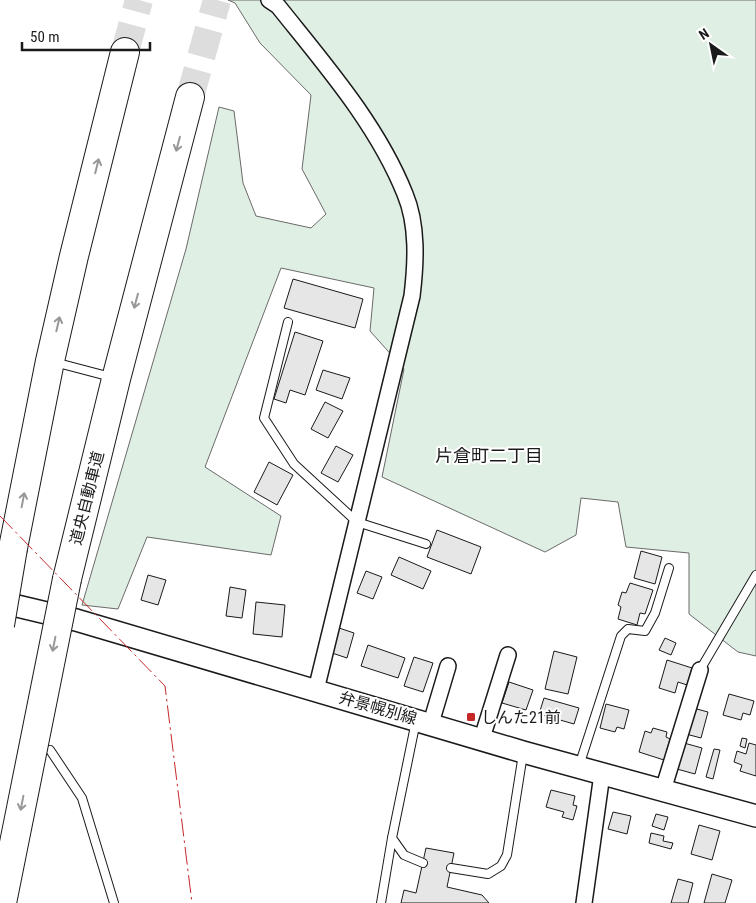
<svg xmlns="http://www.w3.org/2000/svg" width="756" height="903" font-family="'Roboto Condensed','Noto Sans JP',sans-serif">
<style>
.green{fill:#e0efe3;stroke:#6a6a6a}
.building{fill:#e6e6e6;stroke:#1a1a1a}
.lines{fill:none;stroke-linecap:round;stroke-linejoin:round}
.highway-tunnel{stroke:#ddd;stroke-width:28;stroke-dasharray:28 14;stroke-linecap:butt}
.lane-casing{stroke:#1a1a1a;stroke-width:10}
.street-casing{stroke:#1a1a1a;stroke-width:18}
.secondary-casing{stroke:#1a1a1a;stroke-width:24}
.highway-casing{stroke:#1a1a1a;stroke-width:30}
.lane{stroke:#fff;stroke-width:8}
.street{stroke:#fff;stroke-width:15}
.secondary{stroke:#fff;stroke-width:21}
.highway{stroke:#fff;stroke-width:28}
.highway-bridge-casing{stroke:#1a1a1a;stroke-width:30;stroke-linecap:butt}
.highway-bridge{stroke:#fff;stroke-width:28}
.power{stroke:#c62828;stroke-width:1;stroke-dasharray:18 4 2.5 4;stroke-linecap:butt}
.oneway{stroke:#989898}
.poi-dot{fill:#c62828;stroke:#fff;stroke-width:2}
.labels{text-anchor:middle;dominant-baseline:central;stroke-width:4;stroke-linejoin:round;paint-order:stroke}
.street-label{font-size:16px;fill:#1a1a1a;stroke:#fff}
.poi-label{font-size:16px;fill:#1a1a1a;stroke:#fff;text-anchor:start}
.neighbourhood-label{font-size:18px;fill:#1a1a1a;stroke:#fff}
</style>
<rect width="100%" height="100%" fill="#fff"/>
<polygon class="green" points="228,0 756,0 756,656 738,652 689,614 689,553 626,547 618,502 581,498 576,535 545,552 382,477 404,369 370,331 374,288 281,268 205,467 281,516 271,555 147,537 118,609 82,605 186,249 219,107 234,111 243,183 256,216 311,228 326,214 302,169 311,95 260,43 235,3"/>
<g class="building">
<polygon points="293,279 363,299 355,328 284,308"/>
<polygon points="295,332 323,341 305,395 290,390 286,403 274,399"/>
<polygon points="323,370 350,378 342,399 316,390"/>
<polygon points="325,402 343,411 328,438 311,429"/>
<polygon points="336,446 353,455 338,482 321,473"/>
<polygon points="269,462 293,475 277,505 254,492"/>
<polygon points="437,530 481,547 471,574 427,557"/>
<polygon points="641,551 662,557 655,584 634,578"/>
<polygon points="399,557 431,571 423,589 391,575"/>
<polygon points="366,571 382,577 373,599 357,593"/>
<polygon points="148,575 166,580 158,605 141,600"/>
<polygon points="630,583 653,590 645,614 640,613 637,625 618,619 621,607 618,605 622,592 626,593"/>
<polygon points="230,587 246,590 242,618 226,616"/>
<polygon points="256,602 285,605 282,637 253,634"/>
<polygon points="339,628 354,633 347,658 332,653"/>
<polygon points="665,638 676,643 671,655 659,650"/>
<polygon points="368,645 405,658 398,678 361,666"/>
<polygon points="554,651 577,657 568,694 545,689"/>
<polygon points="414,657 433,663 423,692 404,686"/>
<polygon points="667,660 692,668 687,685 678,682 675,693 659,688"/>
<polygon points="509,682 533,690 526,710 502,703"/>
<polygon points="729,694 754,701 750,715 743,713 741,720 723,715"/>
<polygon points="544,698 579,708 574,724 539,714"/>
<polygon points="606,704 629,710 624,729 617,727 615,732 600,728"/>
<polygon points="693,708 708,712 701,738 686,734"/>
<polygon points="653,728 667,732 666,737 670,739 664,760 639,752 645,731 651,733"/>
<polygon points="742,738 747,739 745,748 740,746"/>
<polygon points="684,743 702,748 695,774 677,769"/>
<polygon points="749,743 756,745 756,776 740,771 742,765 734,762 737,751 746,754"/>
<polygon points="714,749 720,750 713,779 706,777"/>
<polygon points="551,790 575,796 573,805 577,806 573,820 562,817 564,812 546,807"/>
<polygon points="613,812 631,816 627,834 608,829"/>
<polygon points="656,814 668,817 664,830 652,826"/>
<polygon points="699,825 720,831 712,860 691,854"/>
<polygon points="651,833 664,836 663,841 673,843 671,849 649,843"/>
<polygon points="426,848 454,853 447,887 482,895 489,903 401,903 404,890 416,893"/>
<polygon points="712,874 732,880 725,903 704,903"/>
<polygon points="678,879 693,883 688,903 671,903"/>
</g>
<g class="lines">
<g class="highway-tunnel">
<polyline points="125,52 139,0"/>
<polyline points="190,97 217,0"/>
</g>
<defs>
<g id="lane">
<polyline points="288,322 264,418 294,464 357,522 426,544"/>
<polyline points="54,362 111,377"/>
<polyline points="700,670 756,575"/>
<polyline points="416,721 392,838 404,855 423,863"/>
<polyline points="50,750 82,798 114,903"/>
<polyline points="579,766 621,636 628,629 645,631 655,613 669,568"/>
<polyline points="451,868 488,874 501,866 507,855 523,754"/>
<polyline points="381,903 392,838"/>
</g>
<g id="street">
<path d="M269,0L278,6C325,65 377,124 405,194C418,225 416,263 412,296L316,690"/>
<polyline points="431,723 448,666"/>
<polyline points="482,738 508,655"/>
<polyline points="663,790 700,670"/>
<polyline points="584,903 602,774"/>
</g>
<polyline id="secondary" points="0,602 76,620 523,752 756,816"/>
<g id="highway">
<polyline points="13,548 50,361 74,256 125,52"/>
<polyline points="67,579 116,379 190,97"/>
</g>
</defs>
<use href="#lane" class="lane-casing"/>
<use href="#street" class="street-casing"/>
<use href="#secondary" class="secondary-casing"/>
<use href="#highway" class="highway-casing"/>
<use href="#lane" class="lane"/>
<use href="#street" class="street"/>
<use href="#secondary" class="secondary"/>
<use href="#highway" class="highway"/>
<defs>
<g id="highway-bridge">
<polyline points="0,625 13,548"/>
<polyline points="2,903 67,579"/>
</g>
</defs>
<use href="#highway-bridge" class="highway-bridge-casing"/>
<use href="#highway-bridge" class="highway-bridge"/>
<polyline class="power" points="0,516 165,686 192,903"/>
</g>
<defs><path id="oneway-shaft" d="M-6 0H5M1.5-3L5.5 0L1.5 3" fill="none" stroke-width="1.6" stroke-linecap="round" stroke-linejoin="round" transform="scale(1.25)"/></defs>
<g class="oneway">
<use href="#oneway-shaft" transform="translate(178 144) rotate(105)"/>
<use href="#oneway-shaft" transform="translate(97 166) rotate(-76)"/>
<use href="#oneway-shaft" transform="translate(136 301) rotate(105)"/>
<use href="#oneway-shaft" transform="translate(58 324) rotate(-77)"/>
<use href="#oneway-shaft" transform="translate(23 500) rotate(-79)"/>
<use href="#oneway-shaft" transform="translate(54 644) rotate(101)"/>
<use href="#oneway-shaft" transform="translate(22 803) rotate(101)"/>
</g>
<rect class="poi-dot" x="466" y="712" width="10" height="10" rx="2.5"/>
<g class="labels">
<g class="street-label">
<text transform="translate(87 498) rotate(-76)">道央自動車道</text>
<text transform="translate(378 708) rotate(16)">弁景幌別線</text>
</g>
<g class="poi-label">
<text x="481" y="717">しんた21前</text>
</g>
<g class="neighbourhood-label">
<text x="489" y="455">片倉町二丁目</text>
</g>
</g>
<g transform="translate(711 45) rotate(327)" stroke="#ffffff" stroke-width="4" paint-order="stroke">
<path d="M0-4L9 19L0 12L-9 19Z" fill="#1a1a1a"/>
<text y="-8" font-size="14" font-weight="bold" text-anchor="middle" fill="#1a1a1a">N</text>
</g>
<path d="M22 42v8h128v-8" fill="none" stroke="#1a1a1a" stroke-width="2.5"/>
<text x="30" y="42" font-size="15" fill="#1a1a1a" stroke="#ffffff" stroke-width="4" paint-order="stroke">50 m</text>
</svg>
